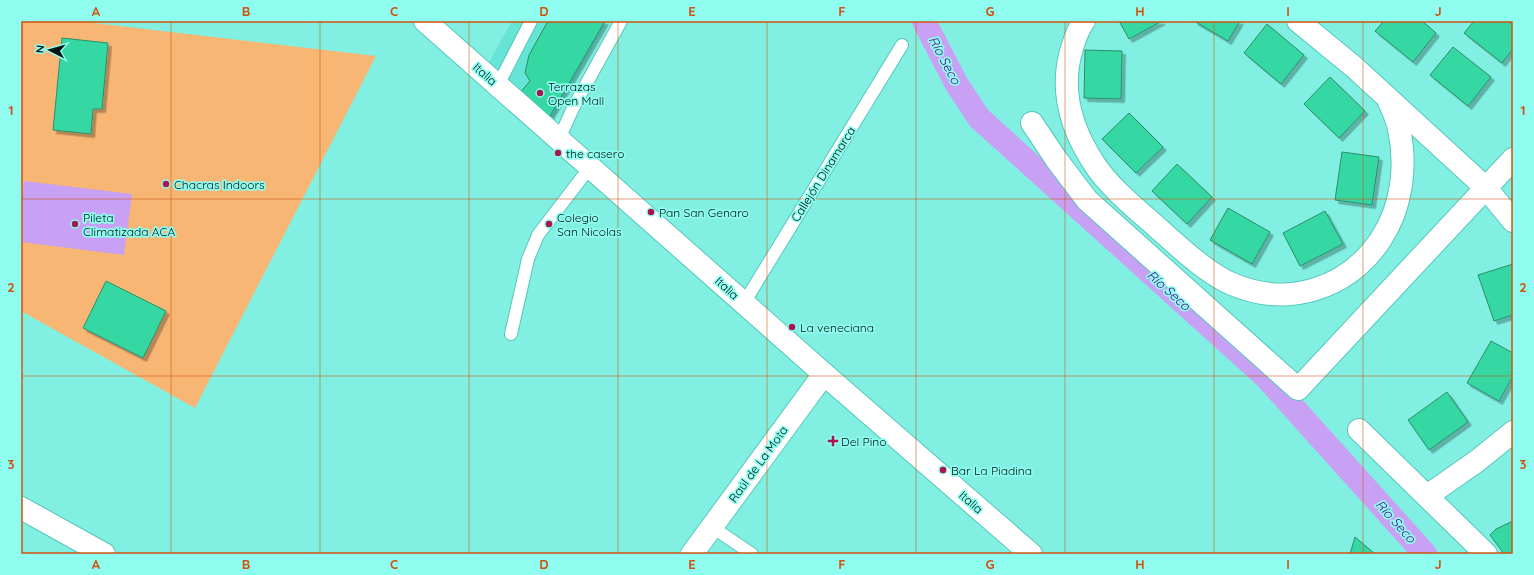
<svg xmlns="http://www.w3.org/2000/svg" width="1534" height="575" font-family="Quicksand,sans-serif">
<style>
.built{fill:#66e5d7}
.green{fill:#f7b674}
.water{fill:#c8a1f4}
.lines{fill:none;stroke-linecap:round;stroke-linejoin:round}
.canal{stroke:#c8a1f4;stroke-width:24}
.building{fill:#35d8a2;stroke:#2c8d6a;filter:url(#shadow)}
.lane-casing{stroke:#56c7ba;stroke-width:14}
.street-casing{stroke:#56c7ba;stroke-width:24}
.secondary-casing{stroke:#56c7ba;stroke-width:24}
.lane{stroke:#fff;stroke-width:12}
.street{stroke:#fff;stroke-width:22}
.secondary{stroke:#fff;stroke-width:22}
.grid{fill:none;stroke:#d1520d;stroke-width:1;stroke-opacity:0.55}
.poi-dot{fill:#a8154f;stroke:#8efdef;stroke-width:1.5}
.labels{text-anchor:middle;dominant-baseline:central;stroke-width:3.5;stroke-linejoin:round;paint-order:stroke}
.street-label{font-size:12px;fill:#001513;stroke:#8efdef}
.poi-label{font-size:12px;fill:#001513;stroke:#8efdef;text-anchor:start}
.water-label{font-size:13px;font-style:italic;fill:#560988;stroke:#8efdef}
.neatline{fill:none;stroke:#d1520d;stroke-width:1.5}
.grid-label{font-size:13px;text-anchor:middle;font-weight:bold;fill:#d1520d}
</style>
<defs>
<filter id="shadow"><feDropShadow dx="3.5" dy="3.5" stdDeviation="0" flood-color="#0004"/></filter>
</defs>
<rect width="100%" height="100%" fill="#81f0e2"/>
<polygon class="built" points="512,21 607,21 551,122 484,71"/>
<polygon class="green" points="21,21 77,21 376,56 195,408 21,311"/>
<polygon class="water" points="24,181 132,194 124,255 21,242 21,205"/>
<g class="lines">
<polyline class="canal" points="924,21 956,83 979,118 1265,376 1425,554"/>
</g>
<g class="building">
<polygon points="548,21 605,21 549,118 519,94 530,81 525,73 529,55"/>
<polygon points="1119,21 1162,21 1129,39"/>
<polygon points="1194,21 1240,21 1228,41"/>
<polygon points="1384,21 1422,21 1436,33 1413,62 1375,31"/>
<polygon points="1474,21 1508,21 1513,25 1513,49 1502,63 1464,33"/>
<polygon points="1267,24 1304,55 1281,84 1244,53"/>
<polygon points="62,38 108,43 102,109 93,109 91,134 53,130"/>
<polygon points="1453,47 1491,77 1468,106 1430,75"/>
<polygon points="1085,50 1122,51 1121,99 1084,98"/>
<polygon points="1330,77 1365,111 1339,138 1304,104"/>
<polygon points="1129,113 1163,147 1136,173 1102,139"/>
<polygon points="1342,152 1379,157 1372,205 1335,200"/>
<polygon points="1177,164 1212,197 1187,224 1152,191"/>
<polygon points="1228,208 1270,232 1252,264 1210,240"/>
<polygon points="1325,211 1343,244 1300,266 1283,233"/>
<polygon points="1513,264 1513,315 1494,321 1478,275"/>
<polygon points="106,281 166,311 143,358 83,328"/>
<polygon points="1491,341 1513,353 1513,376 1499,401 1467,383"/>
<polygon points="1447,392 1468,422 1429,450 1408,420"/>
<polygon points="1513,521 1513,554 1504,554 1490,535 1496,529"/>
<polygon points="1355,537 1375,554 1350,554"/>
</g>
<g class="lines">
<defs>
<g id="lane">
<polyline points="498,85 531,21"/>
<polyline points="559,139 574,106 621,21"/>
<polyline points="744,303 902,45"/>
<polyline points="511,334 528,259 538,235 590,167"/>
<polyline points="712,527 752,554"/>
</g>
<g id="street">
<path d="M1084,21C1078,29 1075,38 1072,48C1059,90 1071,129 1095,165C1109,187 1140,212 1159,229C1179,247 1208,274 1232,284C1288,308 1348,289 1381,239C1402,207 1407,166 1399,129C1397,120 1393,110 1389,102"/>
<polyline points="1298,21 1354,67 1486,188 1513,221"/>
<polyline points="1032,123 1056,159 1087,200 1298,389 1513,159"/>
<polyline points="1359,430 1486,554"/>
<polyline points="1427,496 1477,461 1513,432"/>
<polyline points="21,508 104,554"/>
<polyline points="692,554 824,374"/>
</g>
<polyline id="secondary" points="425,21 824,374 1031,554"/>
</defs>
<use href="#lane" class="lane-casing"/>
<use href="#street" class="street-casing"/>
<use href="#secondary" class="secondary-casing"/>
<use href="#lane" class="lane"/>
<use href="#street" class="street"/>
<use href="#secondary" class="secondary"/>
</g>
<path class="grid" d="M171,21V554M320,21V554M469,21V554M618,21V554M767,21V554M916,21V554M1065,21V554M1214,21V554M1363,21V554M21,199H1513M21,376H1513"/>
<g class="poi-dot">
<circle cx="540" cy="93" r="4"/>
<circle cx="558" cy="153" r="4"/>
<circle cx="166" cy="184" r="4"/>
<circle cx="651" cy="212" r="4"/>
<circle cx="75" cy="224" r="4"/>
<circle cx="549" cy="224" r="4"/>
<circle cx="792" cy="327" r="4"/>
<path d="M831 435h4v4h4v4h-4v4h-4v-4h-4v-4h4z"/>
<circle cx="943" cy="470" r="4"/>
</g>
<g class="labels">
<g class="street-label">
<text transform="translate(485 74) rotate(41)">Italia</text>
<text transform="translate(823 174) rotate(-58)">Callejón Dinamarca</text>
<text transform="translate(727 288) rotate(42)">Italia</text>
<text transform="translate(758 464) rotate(-54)">Raúl de La Mota</text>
<text transform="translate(971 502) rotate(41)">Italia</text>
</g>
<g class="poi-label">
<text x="548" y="86">Terrazas<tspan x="548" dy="14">Open Mall</tspan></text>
<text x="566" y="153">the casero</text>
<text x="174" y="184">Chacras Indoors</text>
<text x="659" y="212">Pan San Genaro</text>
<text x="83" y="217">Pileta<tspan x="83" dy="14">Climatizada ACA</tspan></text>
<text x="557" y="217">Colegio<tspan x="557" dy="14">San Nicolas</tspan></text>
<text x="800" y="327">La veneciana</text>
<text x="841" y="441">Del Pino</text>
<text x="951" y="470">Bar La Piadina</text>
</g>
<g class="water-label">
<text transform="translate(945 60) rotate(62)">Río Seco</text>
<text transform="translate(1169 290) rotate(42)">Río Seco</text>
<text transform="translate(1396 521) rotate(48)">Río Seco</text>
</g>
</g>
<rect width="1534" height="575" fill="none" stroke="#8efdef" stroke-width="44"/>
<g transform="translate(50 50) rotate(276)" stroke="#8efdef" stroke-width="3" paint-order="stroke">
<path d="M0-3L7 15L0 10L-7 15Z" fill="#001513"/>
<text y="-6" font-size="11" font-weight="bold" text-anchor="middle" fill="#001513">N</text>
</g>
<rect x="22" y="22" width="1490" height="531" class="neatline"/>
<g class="grid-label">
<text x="96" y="16">A</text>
<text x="246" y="16">B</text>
<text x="394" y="16">C</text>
<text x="544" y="16">D</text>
<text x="692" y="16">E</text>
<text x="842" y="16">F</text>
<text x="990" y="16">G</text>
<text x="1140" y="16">H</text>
<text x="1288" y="16">I</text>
<text x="1438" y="16">J</text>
<text x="11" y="115">1</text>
<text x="1523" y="115">1</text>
<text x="11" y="292">2</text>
<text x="1523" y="292">2</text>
<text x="11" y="469">3</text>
<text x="1523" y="469">3</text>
<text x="96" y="569">A</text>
<text x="246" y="569">B</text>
<text x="394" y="569">C</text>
<text x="544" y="569">D</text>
<text x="692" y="569">E</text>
<text x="842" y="569">F</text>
<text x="990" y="569">G</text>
<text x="1140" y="569">H</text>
<text x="1288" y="569">I</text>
<text x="1438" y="569">J</text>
</g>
</svg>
